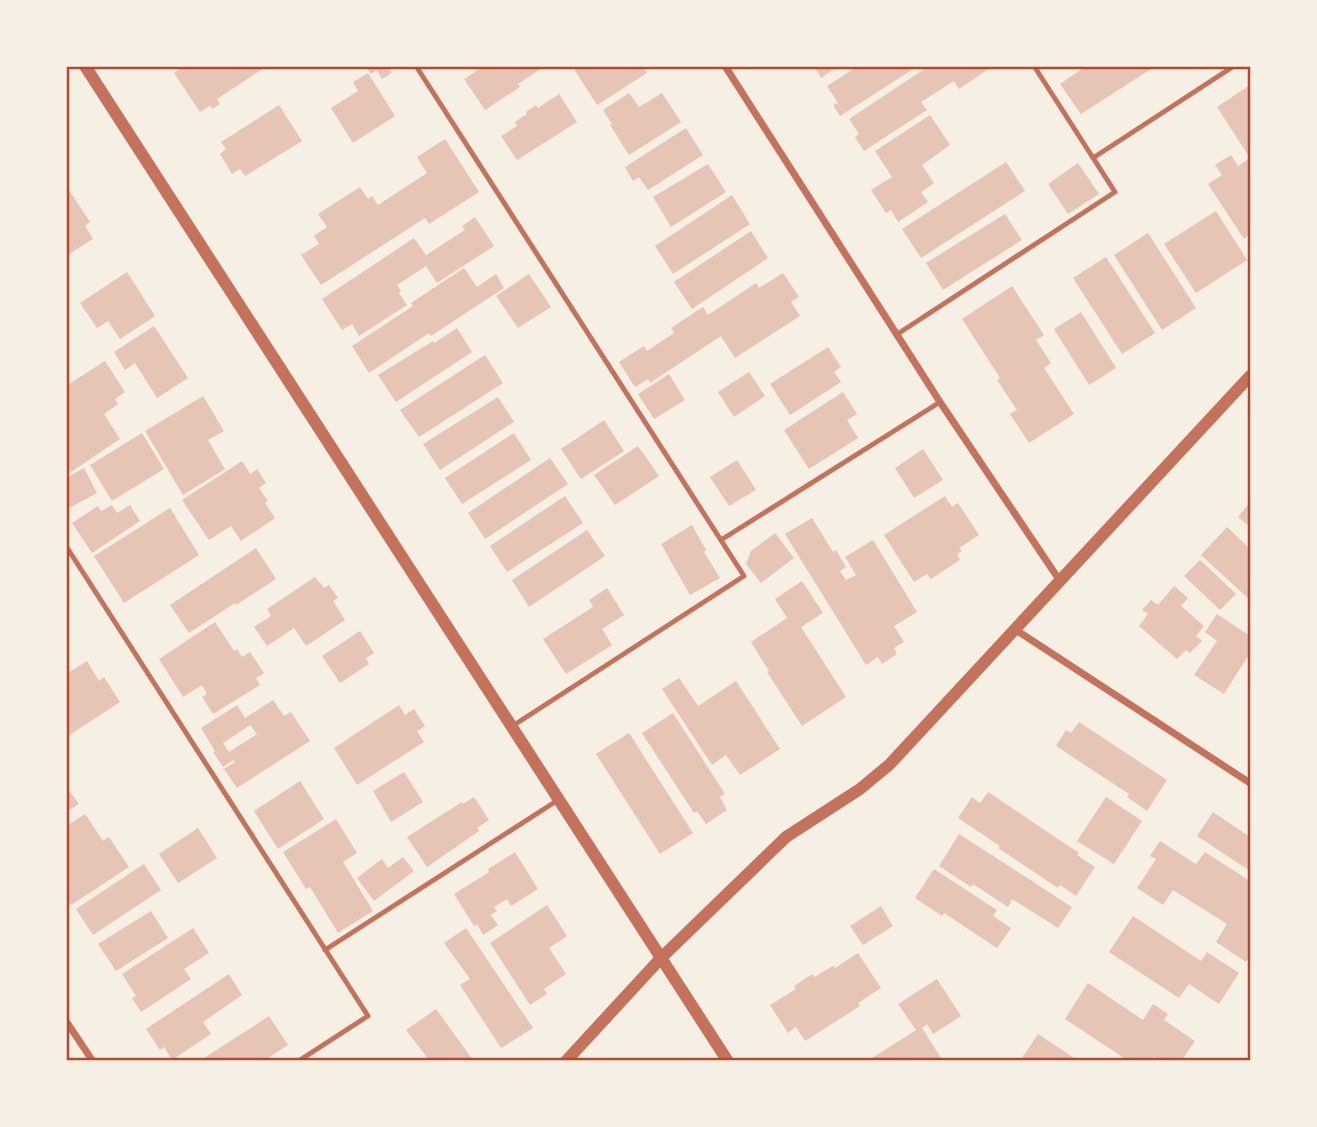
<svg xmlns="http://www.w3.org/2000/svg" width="1317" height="1127" font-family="Signika,sans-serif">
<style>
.building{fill:#e6c5b7;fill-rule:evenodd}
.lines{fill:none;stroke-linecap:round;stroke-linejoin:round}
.service{stroke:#c5725c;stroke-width:5}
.minor{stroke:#c5725c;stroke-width:7}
.tertiary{stroke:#c5725c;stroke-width:12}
.neatline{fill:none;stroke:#b5482f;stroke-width:2.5}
</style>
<rect width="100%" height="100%" fill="#f6efe4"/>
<g class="building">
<polygon points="184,66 267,66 217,99 220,104 212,109 210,106 200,112 174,73"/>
<polygon points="366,66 387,66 392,73 382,79 377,70 371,74"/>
<polygon points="484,66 545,66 518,84 520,87 485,110 464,79"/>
<polygon points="572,66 643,66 647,73 597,105"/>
<polygon points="814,66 839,66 821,78"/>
<polygon points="858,66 918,66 840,116 833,105 838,103 827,86"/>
<polygon points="929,66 993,66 959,89 954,81 921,102 927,110 864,151 855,137 859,134 849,119"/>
<polygon points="1086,66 1150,66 1151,69 1081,114 1060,84"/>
<polygon points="368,73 395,116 353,143 331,108 358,91 353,82"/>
<polygon points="1250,85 1250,153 1248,155 1217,107"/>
<polygon points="629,93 639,107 662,93 681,122 629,155 610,125 612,124 603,110"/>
<polygon points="559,94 577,122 517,160 501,136 517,126 515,122 527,114 526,112 536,105 538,108"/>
<polygon points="279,105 302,141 245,176 240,169 232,174 220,154 226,149 221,142"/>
<polygon points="930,115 950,145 922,165 934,183 921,192 928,202 898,222 891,210 886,213 871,190 892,177 875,151"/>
<polygon points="686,128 703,155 648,190 639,177 633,181 625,167"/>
<polygon points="445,139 479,192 429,224 425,218 321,285 301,255 319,244 314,236 327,227 318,214 360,187 368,199 372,196 378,205 427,173 417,157"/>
<polygon points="1231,155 1238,166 1250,158 1250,234 1244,239 1208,184 1222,175 1215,165"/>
<polygon points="1006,162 1025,191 921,258 902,229"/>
<polygon points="1078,163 1099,194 1068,214 1048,184"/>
<polygon points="708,164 726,192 671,227 653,197"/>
<polygon points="69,190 90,222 85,226 93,239 66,256 66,191"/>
<polygon points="732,195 750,224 673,274 655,246"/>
<polygon points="1216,211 1247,260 1196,293 1164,244"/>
<polygon points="1005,214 1022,240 943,290 926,263"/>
<polygon points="475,217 494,246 437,283 426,266 397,285 401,291 399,293 407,305 359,336 352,324 342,330 322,299 414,238 426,255 465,230 462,226"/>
<polygon points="751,231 768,258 692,309 674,282"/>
<polygon points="1148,233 1196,308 1162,330 1114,255"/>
<polygon points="1106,257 1155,333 1122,354 1073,278"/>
<polygon points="464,268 477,287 496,274 504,288 431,336 429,333 369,373 352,346 413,306 411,303"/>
<polygon points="127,272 155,316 120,339 108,321 97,328 80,303"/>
<polygon points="783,273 799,297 791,302 800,316 735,358 721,336 650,383 648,379 635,387 619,362 644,346 647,351 674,333 671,328 703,307 708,315 756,283 759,288"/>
<polygon points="529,274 551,307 518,328 496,296"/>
<polygon points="1012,286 1044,335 1036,340 1051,363 1044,368 1074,414 1029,443 1010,414 1017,410 997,380 1000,378 962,319"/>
<polygon points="1081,312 1116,368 1089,385 1054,329"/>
<polygon points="154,326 188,378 157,398 135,363 125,370 114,352"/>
<polygon points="457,328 472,352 396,402 378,375 433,341 434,343"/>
<polygon points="828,347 841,367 834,372 841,382 790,415 770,384"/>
<polygon points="485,355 503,383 419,437 400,410"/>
<polygon points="105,361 125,392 115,399 118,404 104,414 120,439 71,472 66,464 66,386"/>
<polygon points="749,372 765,396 734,417 718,392"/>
<polygon points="669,374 685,400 654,419 638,394"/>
<polygon points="843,392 857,414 847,420 858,438 809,469 784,430"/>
<polygon points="203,396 224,431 208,440 225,469 183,495 145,431"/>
<polygon points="498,397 514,422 440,470 423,444"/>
<polygon points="604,420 624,451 581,479 561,449"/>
<polygon points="142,433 164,469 112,501 90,465"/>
<polygon points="514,433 531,460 462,504 445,478"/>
<polygon points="638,446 659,476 615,505 594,475"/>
<polygon points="923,449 943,480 914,498 895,468"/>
<polygon points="550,458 568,484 485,539 468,513"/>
<polygon points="737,460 756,490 729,506 710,477"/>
<polygon points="242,461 250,474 257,469 266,483 259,488 268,501 265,503 275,518 241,541 231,526 209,540 182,500"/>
<polygon points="84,468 97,493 66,510 66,478"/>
<polygon points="565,496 583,523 507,572 490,546"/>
<polygon points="945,496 952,507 958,503 979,535 959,548 962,551 957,554 960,560 931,579 927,574 914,582 884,535"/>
<polygon points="1250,502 1250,527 1238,517"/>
<polygon points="112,505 117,513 130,505 140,521 92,553 72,523 98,506 101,511"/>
<polygon points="170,508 199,555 124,603 94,556"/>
<polygon points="812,518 833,552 836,550 846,567 840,571 846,580 856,575 845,557 873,540 917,612 894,626 904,642 894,648 897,654 882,664 878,657 866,665 785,534"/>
<polygon points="692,525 706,550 704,552 720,578 690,595 661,544"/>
<polygon points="1227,527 1250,549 1250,600 1201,555"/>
<polygon points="587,530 605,556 529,607 512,580"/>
<polygon points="775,533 794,558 761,583 746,564 751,551"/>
<polygon points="256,548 276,579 236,605 235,603 189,633 170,605"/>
<polygon points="1200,560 1236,594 1220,610 1184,576"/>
<polygon points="315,577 324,588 329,585 338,598 333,601 345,620 306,646 294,628 267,646 254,627 271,616 267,609"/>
<polygon points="802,581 823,613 801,627 846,697 802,726 767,672 769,671 751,642 787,618 775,599"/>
<polygon points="1174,586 1188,598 1181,606 1204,626 1196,636 1202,641 1190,653 1186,650 1177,659 1139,626 1148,614 1142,610 1151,600 1158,605"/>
<polygon points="607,588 624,615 602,629 612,645 566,674 543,639 593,607 589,600"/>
<polygon points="1217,614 1250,636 1250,653 1224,694 1194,675 1217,641 1205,632"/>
<polygon points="215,622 234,651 237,649 242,657 250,652 264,673 256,678 260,685 213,714 202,697 207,694 202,685 183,697 159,659"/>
<polygon points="360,631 374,653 366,658 369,664 340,683 322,656"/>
<polygon points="87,661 99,681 104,677 120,702 68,736 66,734 66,674"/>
<polygon points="679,678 698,706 736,681 780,749 740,775 726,755 712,765 662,689"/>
<path d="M273,700L284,716L291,712L310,741L237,788L224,769L235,762L233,760L223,767L213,752L215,751L201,728L237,705L245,718ZM250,725L257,734L229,752L223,743Z"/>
<polygon points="399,705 405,715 414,709 425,726 417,731 424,742 357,785 334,748"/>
<polygon points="673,713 725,794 720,797 727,810 706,824 697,811 694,813 642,733"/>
<polygon points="1079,722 1167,780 1147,811 1127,797 1129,794 1056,746 1066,730 1071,733"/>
<polygon points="629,733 693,833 660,854 596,754"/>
<polygon points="404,772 423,802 391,822 373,791"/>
<polygon points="300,781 324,819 278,849 254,811"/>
<polygon points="66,786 79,804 66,812"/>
<polygon points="988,792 1079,853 1077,855 1095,867 1076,896 1060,885 1058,888 998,848 1000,846 958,818 972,797 980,803"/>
<polygon points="474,797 489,820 477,828 479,831 427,867 407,837 462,802 463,804"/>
<polygon points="1106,797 1142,821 1114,864 1077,841"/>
<polygon points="1213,812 1250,837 1250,871 1197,836"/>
<polygon points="85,814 103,841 109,837 129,867 71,905 66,899 66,826"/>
<polygon points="336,819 357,853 343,862 373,911 338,933 310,887 306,889 283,852"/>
<polygon points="198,828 217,858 178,883 159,854"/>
<polygon points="959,834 1072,907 1058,928 1012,899 1008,907 973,884 971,887 939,866"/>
<polygon points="1160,841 1196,864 1205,852 1250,881 1250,955 1246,962 1216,942 1227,924 1173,890 1163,905 1137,888 1156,859 1150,856"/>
<polygon points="515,852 538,889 511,906 507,899 494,907 497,911 491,915 498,925 483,935 477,924 474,926 454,894 489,872 488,869"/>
<polygon points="403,857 414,871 374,901 357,878 382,859 388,868"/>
<polygon points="144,864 161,890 93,935 76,909"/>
<polygon points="934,869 997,910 993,916 1011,928 997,948 944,913 942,916 915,898"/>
<polygon points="547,905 567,936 549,948 566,974 544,989 547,994 530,1005 490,943"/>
<polygon points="881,906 893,926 863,945 850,926"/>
<polygon points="151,911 168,938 116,971 98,944"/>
<polygon points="1133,916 1201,961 1207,952 1239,973 1219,1004 1189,984 1179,998 1109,952"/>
<polygon points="193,928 209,953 184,969 191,979 141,1012 132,998 136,996 122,974"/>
<polygon points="466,928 533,1028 501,1048 460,985 470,979 444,943"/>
<polygon points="858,953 881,988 858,1003 860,1006 805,1041 796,1027 788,1033 770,1005 796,989 794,986 812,974 814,977 833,966 835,968"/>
<polygon points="229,974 242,995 203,1022 211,1034 172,1060 164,1047 160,1050 146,1029"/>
<polygon points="937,979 961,1016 933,1034 927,1024 922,1028 941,1058 938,1060 869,1060 916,1030 898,1004"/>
<polygon points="1088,983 1143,1020 1153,1004 1168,1014 1164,1020 1195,1041 1182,1060 1160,1060 1154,1057 1152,1060 1127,1060 1065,1019"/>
<polygon points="436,1009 473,1060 429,1060 406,1030"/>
<polygon points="269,1016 288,1045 265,1060 201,1060"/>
<polygon points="1038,1034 1077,1060 1026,1060 1022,1058"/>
</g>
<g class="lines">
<g class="service">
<polyline points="416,66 744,576 511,727"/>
<polyline points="1093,158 1234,66"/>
<polyline points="896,335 1115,192 1034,66"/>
<polyline points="721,540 940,402"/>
<polyline points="66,546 368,1016 300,1060"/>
<polyline points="325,950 558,800"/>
</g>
<g class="minor">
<polyline points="725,66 940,402 1060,581"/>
<polyline points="1016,630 1250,783"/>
<polyline points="66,1021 92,1060"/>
</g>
<g class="tertiary">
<polyline points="85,66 727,1060"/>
<polyline points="567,1060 661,958 786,837 860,789 889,765 1250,376"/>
</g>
</g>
<rect width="1317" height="1127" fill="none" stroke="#f6efe4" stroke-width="136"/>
<rect x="68" y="68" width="1181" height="991" class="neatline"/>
</svg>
